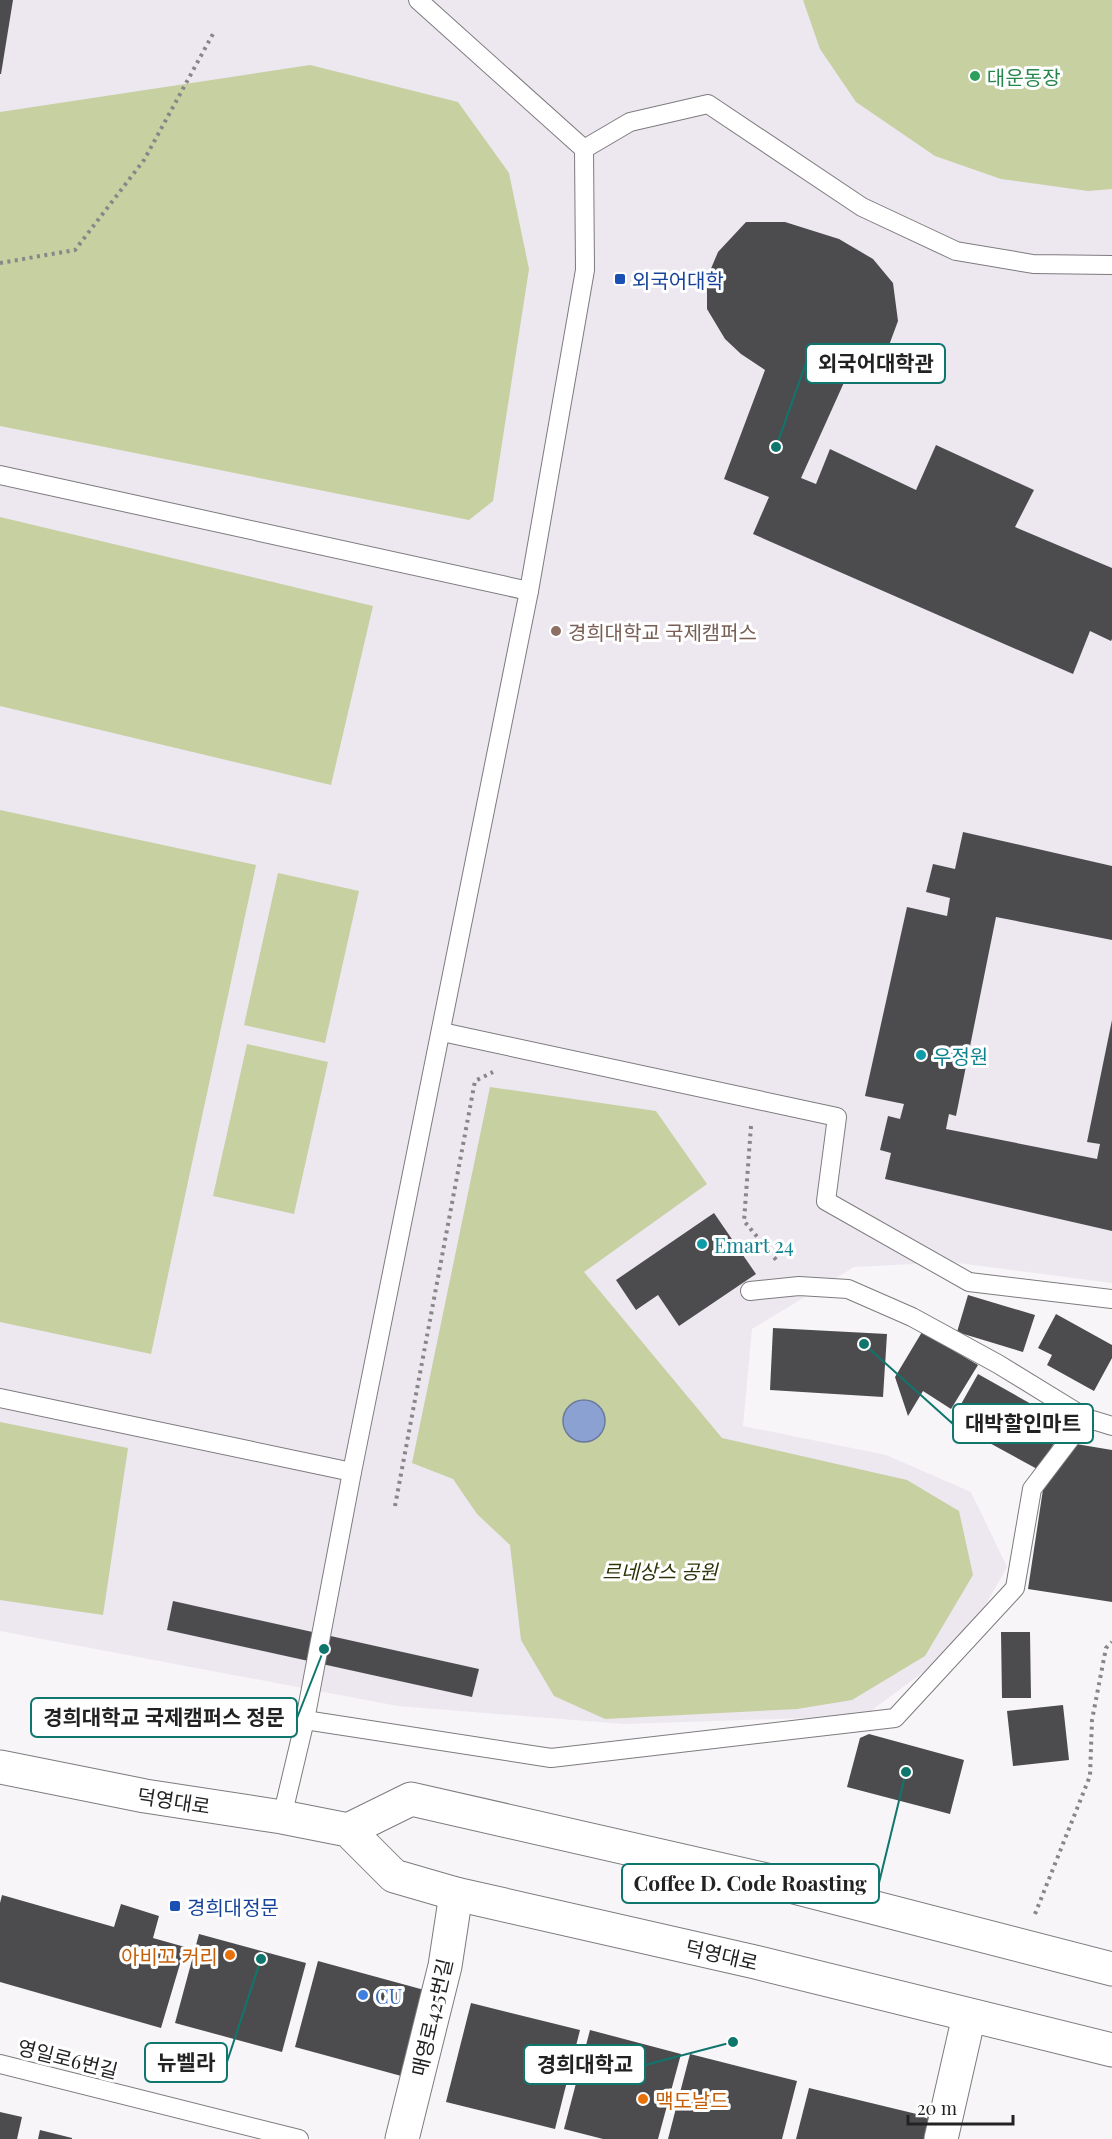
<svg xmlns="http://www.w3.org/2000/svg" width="1112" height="2139" font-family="'Playfair Display','Noto Sans KR',serif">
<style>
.built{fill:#ede7f0}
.green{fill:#c7d0a1}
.water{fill:#8aa1d2;stroke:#6b7b9e;stroke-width:1.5}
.building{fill:#4c4c4f}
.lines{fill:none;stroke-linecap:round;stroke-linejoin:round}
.lane-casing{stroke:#7d7b7e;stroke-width:20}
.street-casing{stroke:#7d7b7e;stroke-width:35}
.secondary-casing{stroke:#7d7b7e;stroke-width:35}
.path{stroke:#888688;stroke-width:4;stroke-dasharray:3 4.5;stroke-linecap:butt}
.lane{stroke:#fff;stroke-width:18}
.street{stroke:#fff;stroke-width:33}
.secondary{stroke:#fff;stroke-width:33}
.leisure-dot{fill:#2e9e5b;stroke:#fff;stroke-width:2}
.transit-dot{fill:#1a4fb4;stroke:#fff;stroke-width:2}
.education-dot{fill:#8d6e63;stroke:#fff;stroke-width:2}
.culture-dot{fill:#0f9aa8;stroke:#fff;stroke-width:2}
.food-dot{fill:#e8710a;stroke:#fff;stroke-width:2}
.shop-dot{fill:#3f7fe0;stroke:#fff;stroke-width:2}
.labels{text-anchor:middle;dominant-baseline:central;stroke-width:6;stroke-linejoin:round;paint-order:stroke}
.leisure-label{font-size:20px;fill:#27864d;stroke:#fff;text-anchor:start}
.transit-label{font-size:20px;fill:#164399;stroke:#fff;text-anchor:start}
.education-label{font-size:20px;fill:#785e54;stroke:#fff;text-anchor:start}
.culture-label{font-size:20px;fill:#0d838f;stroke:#fff;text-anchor:start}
.park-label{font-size:20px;font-style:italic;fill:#2e3408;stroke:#fff}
.street-label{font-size:20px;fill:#232223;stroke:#fff}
.food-label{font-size:20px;fill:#c56008;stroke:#fff;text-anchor:end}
.shop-label{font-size:20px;fill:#366cbe;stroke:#fff;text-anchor:start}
.leader{fill:none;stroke:#0f766e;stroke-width:2}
.callout-dot{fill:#0f766e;stroke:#fff;stroke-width:2}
.callout{fill:#fff;stroke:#0f766e;stroke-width:2}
.callout-label{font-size:21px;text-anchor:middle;font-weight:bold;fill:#232223}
</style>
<rect width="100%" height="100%" fill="#f7f5f8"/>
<polygon class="built" points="0,0 1112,0 1112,1283 950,1262 854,1267 752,1329 743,1426 886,1455 971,1492 1007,1567 965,1641 864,1716 625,1724 398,1706 0,1631"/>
<g class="green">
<polygon points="803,0 1112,0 1112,189 1088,191 1001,179 935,156 856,102 820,49"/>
<polygon points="310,65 458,102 509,173 529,269 493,501 469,520 0,426 0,112"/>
<polygon points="0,517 373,606 331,785 0,706"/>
<polygon points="0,810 256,865 151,1354 0,1322"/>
<polygon points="278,873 359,891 325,1043 244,1025"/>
<polygon points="247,1044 328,1062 294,1214 213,1196"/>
<polygon points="490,1087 656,1111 707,1184 584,1272 722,1438 907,1480 959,1511 973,1575 925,1656 852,1700 797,1709 605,1719 554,1696 521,1640 510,1545 477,1514 453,1479 412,1463"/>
<polygon points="0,1422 128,1448 103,1615 0,1600"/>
</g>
<circle class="water" cx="584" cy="1421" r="21"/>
<g class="building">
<polygon points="0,0 13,0 1,74 0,74"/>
<polygon points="746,222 785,222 839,239 873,259 893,283 898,321 888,348 869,370 846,378 801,478 816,484 830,449 916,490 936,445 1034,490 1015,527 1112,568 1112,639 1111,641 1090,631 1073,674 753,534 769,497 724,479 765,370 741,354 725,339 707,309 707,278 718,252"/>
<polygon points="963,832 1112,866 1112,940 996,917 956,1116 949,1114 946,1129 1097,1159 1100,1144 1087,1142 1112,1020 1112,1231 885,1179 891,1153 880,1150 888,1116 900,1119 904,1104 865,1096 907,907 947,916 950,898 926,892 933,864 955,869"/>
<polygon points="714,1213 756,1274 679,1326 658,1295 636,1310 616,1280"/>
<polygon points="968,1295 1035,1315 1023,1352 957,1332"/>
<polygon points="1056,1314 1112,1345 1112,1358 1094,1391 1047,1365 1052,1355 1038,1348"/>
<polygon points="773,1328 887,1334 883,1397 770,1390"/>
<polygon points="922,1332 978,1365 951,1409 923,1391 908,1416 895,1377"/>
<polygon points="978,1374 1065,1423 1039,1470 951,1422"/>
<polygon points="1076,1444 1112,1450 1112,1602 1028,1589 1045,1476"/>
<polygon points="173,1601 479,1669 472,1697 167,1630"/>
<polygon points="1001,1632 1030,1632 1031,1698 1002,1698"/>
<polygon points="1063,1705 1069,1760 1013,1766 1007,1711"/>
<polygon points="869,1734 964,1760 950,1814 847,1787 860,1738"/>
<polygon points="2,1895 114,1927 121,1904 159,1916 153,1938 185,1947 161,2028 0,1982 0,1903"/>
<polygon points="199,1934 306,1963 282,2052 175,2023"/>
<polygon points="318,1961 428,1991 405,2077 295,2047"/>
<polygon points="471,2003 580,2030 555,2129 446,2102"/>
<polygon points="590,2030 681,2054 658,2139 603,2139 564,2129"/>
<polygon points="690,2054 797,2081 782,2139 668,2139"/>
<polygon points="809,2088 929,2117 924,2139 796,2139"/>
<polygon points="0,2112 22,2117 17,2139 0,2139"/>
<polygon points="40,2130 72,2138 72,2139 38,2139"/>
</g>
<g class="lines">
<defs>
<g id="lane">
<polyline points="584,149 630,122 708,104 862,207 956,251 1033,264 1112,265"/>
<polyline points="0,475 529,591"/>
<polyline points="442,1032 837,1117 826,1201 969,1282 1112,1299"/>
<polyline points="750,1291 799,1286 848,1289 912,1317 998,1364 1086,1418"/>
<polyline points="0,1398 352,1472"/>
<polyline points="305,1720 551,1758 895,1718 1015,1588 1032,1489 1086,1418 1112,1426"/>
<polyline points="282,1817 305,1720 352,1472 529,591 585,270 584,149 418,0"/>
<polyline points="0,2064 299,2139"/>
</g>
<g id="street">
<polyline points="402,2139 445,1966 456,1894"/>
<polyline points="941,2139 969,2016"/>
</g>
<g id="secondary">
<polyline points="0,1767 145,1796 282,1817 348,1830 394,1876 456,1894 755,1962 1112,2050"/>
<polyline points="348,1830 411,1799 771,1881 1112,1969"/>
</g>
</defs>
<use href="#lane" class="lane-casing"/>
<use href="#street" class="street-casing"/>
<use href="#secondary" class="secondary-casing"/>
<g class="path">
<polyline points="0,263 75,250 144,160 214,32"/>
<polyline points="751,1126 744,1221 778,1262"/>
<polyline points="395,1506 475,1081 493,1072"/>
<polyline points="1035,1914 1090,1776 1092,1720 1106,1648 1112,1642"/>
</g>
<use href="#lane" class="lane"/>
<use href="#street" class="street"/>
<use href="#secondary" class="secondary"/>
</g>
<circle class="leisure-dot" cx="975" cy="76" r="6"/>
<g class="transit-dot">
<rect x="614" y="273" width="12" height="12" rx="3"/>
<rect x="169" y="1900" width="12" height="12" rx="3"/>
</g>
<circle class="education-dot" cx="556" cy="631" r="6"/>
<g class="culture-dot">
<circle cx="921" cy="1055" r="6"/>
<circle cx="702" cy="1244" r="6"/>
</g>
<g class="food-dot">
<circle cx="230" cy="1955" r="6"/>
<circle cx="643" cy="2099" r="6"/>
</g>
<circle class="shop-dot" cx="363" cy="1995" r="6"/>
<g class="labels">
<g class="leisure-label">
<text x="987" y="76">대운동장</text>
</g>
<g class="transit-label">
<text x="632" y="279">외국어대학</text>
<text x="187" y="1906">경희대정문</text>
</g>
<g class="education-label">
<text x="568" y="631">경희대학교 국제캠퍼스</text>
</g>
<g class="culture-label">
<text x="933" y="1055">우정원</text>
<text x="714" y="1244">Emart 24</text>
</g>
<g class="park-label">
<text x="660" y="1570">르네상스 공원</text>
</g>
<g class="street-label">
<text transform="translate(174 1800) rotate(9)">덕영대로</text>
<text transform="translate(722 1954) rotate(13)">덕영대로</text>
<text transform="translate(431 2017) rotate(-77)">매영로425번길</text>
<text transform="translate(68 2058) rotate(14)">영일로6번길</text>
</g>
<g class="food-label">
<text x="218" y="1955">아비꼬 커리</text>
<text x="655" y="2099" text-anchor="start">맥도날드</text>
</g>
<g class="shop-label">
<text x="375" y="1995">CU</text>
</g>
</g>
<path class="leader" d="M776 447L806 363M864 1344L953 1424M324 1649L297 1718M906 1772L879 1883M261 1959L227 2062M733 2042L645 2065"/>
<g class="callout-dot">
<circle cx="776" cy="447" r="6"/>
<circle cx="864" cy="1344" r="6"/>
<circle cx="324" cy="1649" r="6"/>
<circle cx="906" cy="1772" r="6"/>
<circle cx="261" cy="1959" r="6"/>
<circle cx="733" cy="2042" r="6"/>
</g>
<g class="callout">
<rect x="806" y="344" width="139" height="39" rx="6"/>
<rect x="953" y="1404" width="140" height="39" rx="6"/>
<rect x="31" y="1698" width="266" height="39" rx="6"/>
<rect x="622" y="1864" width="257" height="39" rx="6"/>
<rect x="145" y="2043" width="82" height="39" rx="6"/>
<rect x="524" y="2045" width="121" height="39" rx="6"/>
</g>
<g class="callout-label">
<text x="876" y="371">외국어대학관</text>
<text x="1023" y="1431">대박할인마트</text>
<text x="164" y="1725">경희대학교 국제캠퍼스 정문</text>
<text x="750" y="1891">Coffee D. Code Roasting</text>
<text x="186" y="2070">뉴벨라</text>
<text x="585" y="2072">경희대학교</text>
</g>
<path d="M908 2115v9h105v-9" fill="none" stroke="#232223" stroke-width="3"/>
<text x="917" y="2115" font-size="18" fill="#232223" stroke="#ffffff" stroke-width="4.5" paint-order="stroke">20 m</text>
</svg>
